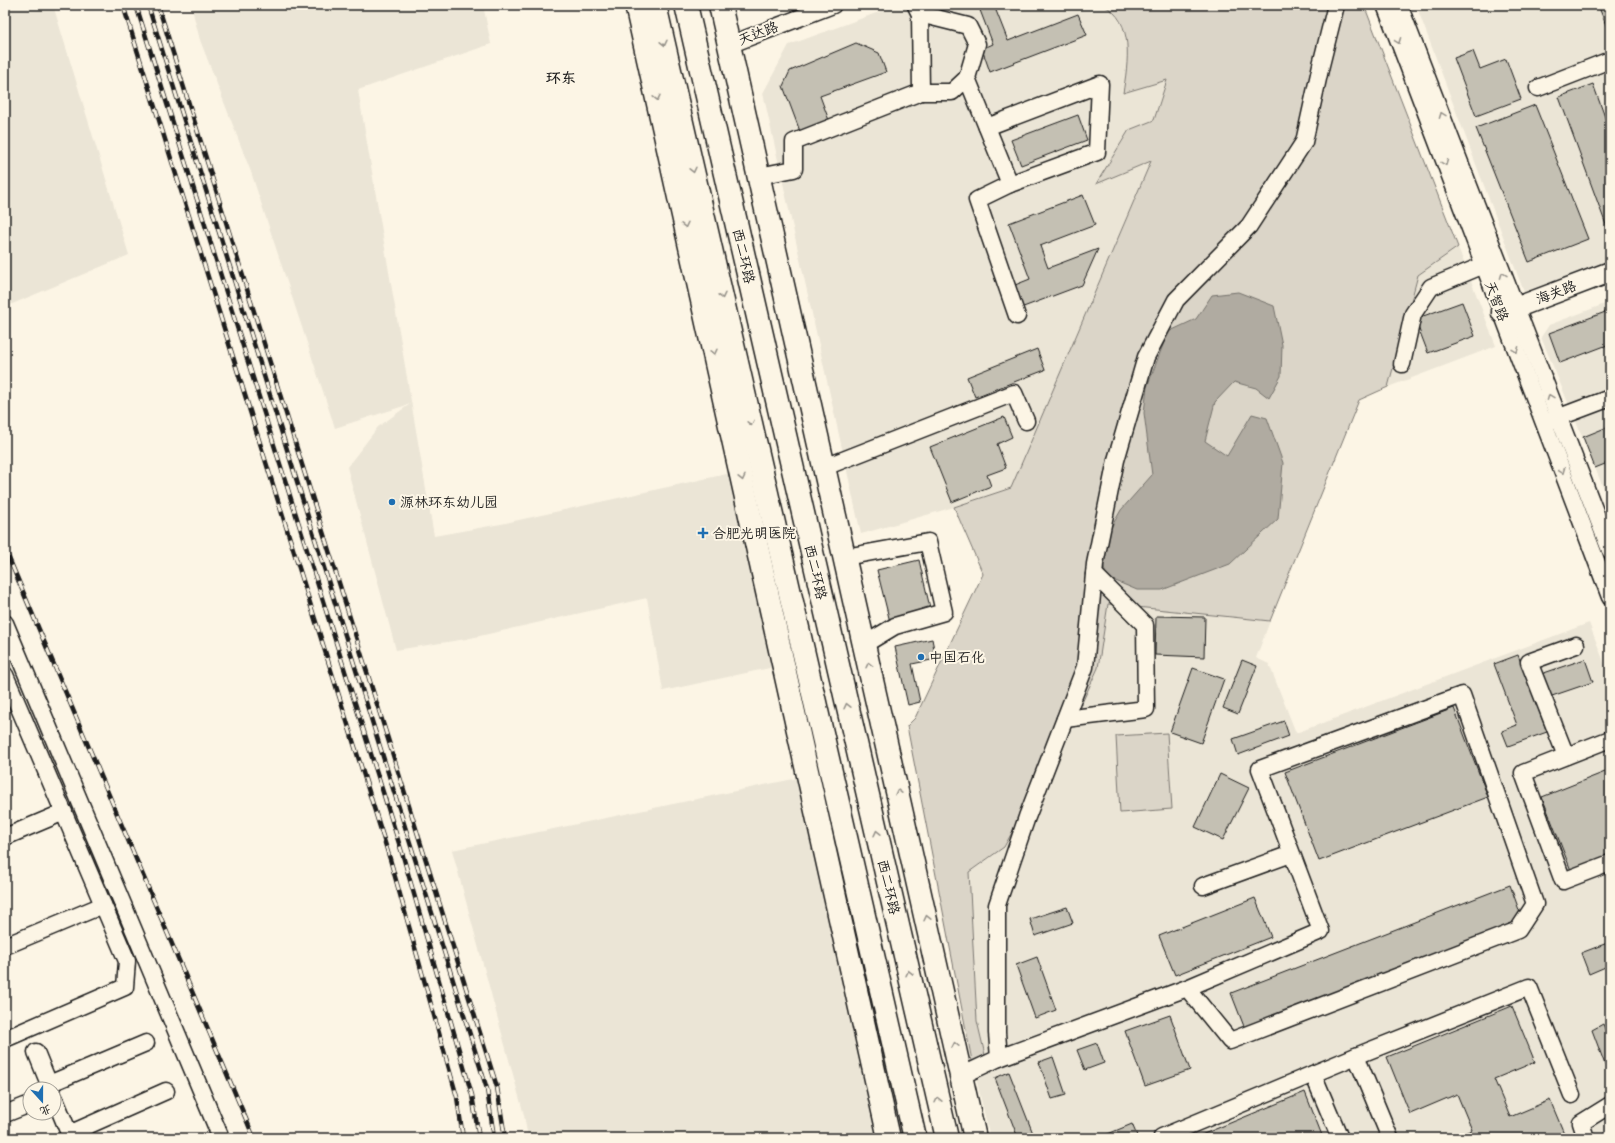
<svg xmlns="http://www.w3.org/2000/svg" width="1615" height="1143" font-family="Delius,'LXGW WenKai TC',sans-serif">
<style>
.built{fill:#ebe5d6}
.green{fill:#dbd5c8;stroke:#7c7872}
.water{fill:#b0aba1;stroke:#75726c}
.building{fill:#c4c0b3;stroke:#1c1c1c}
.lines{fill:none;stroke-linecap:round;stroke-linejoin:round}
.minor-casing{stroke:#1c1c1c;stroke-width:19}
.major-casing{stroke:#1c1c1c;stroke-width:23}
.highway-casing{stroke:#1c1c1c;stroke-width:25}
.minor{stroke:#fcf5e5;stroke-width:16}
.major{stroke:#fcf5e5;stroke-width:20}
.highway{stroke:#fcf5e5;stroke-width:22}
.rail-casing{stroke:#1c1c1c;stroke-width:4.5}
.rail{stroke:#fcf5e5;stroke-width:3;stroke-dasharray:9;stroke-linecap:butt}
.oneway{stroke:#97938b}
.poi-dot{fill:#1f6fb2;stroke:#fcf5e5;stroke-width:1.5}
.labels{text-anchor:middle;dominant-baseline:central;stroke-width:4;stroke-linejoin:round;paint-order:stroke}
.street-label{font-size:14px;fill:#1c1c1c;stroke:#fcf5e5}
.poi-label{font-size:14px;fill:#1c1c1c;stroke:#fcf5e5;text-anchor:start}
.neighbourhood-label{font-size:15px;font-weight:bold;fill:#1c1c1c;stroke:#fcf5e5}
</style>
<rect width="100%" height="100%" fill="#fcf5e5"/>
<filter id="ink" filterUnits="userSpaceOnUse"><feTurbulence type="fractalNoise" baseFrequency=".025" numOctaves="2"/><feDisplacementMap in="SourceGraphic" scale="8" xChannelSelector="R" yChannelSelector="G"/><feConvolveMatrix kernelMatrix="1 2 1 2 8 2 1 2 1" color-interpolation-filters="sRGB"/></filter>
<g filter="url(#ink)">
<g class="built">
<polygon points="5,5 53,5 129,255 5,307"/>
<polygon points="191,5 483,5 491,44 358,90 434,536 501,524 740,471 783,665 663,691 647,598 466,639 396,650 347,467 378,427 410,404 335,428 251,172 200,40"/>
<polygon points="898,5 1103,5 1113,10 1127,36 1128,60 1124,93 1167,79 1154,121 1129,130 1097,183 1151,161 1011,488 954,507 861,534 763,93 789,45"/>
<polygon points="1416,5 1610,5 1610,260 1524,292"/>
<polygon points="1458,247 1496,346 1388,387 1418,275"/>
<polygon points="1610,302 1610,489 1605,492 1541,337 1549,325"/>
<polygon points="1108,604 1270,621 1256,658 1269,664 1296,733 1589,623 1610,678 1610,1138 990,1138 972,1061 985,1055 977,1021 969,872 1004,847 1098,668"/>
<polygon points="808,776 889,1138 528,1138 524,1115 452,850"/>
</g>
<g class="green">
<path d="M1103,5H1364L1458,247L1418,275L1388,387L1359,400L1270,621L1108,604L1098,668L1075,718L1004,847L969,872L977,1021L985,1055L972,1061L907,726L915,718L983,574L954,507L1011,488L1151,161L1096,184L1129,130L1154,120L1167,80L1123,93C1128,63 1135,21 1103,5Z"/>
<polygon points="1167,733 1172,809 1120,813 1116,736"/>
</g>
<polygon class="water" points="1238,292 1274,306 1282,345 1281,376 1269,398 1256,388 1234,382 1215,402 1205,441 1227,456 1252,414 1267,418 1283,463 1278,519 1230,564 1162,590 1137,590 1106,577 1100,547 1121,510 1152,475 1144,413 1147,387 1168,332 1196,319 1212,295"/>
<g class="building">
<polygon points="978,5 1003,5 995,8 1008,41 1078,14 1087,35 990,72 982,49 993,44"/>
<polygon points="1598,5 1610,5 1610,35"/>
<polygon points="856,43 879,53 886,72 820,96 830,123 801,134 783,86 790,71"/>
<polygon points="1473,51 1480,69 1506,59 1521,99 1476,116 1454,58"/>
<polygon points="1593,84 1610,131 1609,233 1559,97"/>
<polygon points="1535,105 1588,239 1529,262 1476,128"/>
<polygon points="1078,115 1087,140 1021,165 1011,140"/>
<polygon points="1083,195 1095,225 1040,246 1048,268 1098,249 1082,285 1018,309 1010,287 1030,279 1009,223"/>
<polygon points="1462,302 1475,336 1428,353 1415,319"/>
<polygon points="1608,311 1610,316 1610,344 1560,363 1549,333"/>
<polygon points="1037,349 1045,370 975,397 967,377"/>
<polygon points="1004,417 1012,437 997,444 1006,468 987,475 991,486 952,502 930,447"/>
<polygon points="1610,426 1610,462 1595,468 1583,437"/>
<polygon points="919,560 931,612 890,622 877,570"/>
<polygon points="1156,616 1205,617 1204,657 1155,655"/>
<polygon points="932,639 936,659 912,664 920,702 908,705 895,647"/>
<polygon points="1518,655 1547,732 1508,746 1502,731 1517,725 1494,664"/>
<polygon points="1585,659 1593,682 1549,697 1541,674"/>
<polygon points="1242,660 1257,666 1238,714 1223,708"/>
<polygon points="1193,668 1224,679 1201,743 1170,732"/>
<polygon points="1454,708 1488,797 1319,861 1285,772"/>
<polygon points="1284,721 1289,736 1238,755 1233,739"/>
<polygon points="1610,770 1610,858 1572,873 1542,797"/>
<polygon points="1220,774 1249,788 1223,840 1195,827"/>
<polygon points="1510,885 1523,921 1245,1029 1231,993"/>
<polygon points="1255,898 1271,937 1175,975 1159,936"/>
<polygon points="1067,907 1073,923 1035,936 1030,919"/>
<polygon points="1610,942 1610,965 1589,974 1581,953"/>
<polygon points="1037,957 1056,1010 1035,1018 1016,965"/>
<polygon points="1512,1006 1535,1062 1494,1079 1510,1117 1550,1100 1566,1138 1452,1138 1472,1130 1457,1094 1410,1114 1387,1057"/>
<polygon points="1170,1015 1190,1070 1145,1086 1125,1031"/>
<polygon points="1603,1024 1610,1041 1610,1078 1592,1030"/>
<polygon points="1097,1043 1104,1063 1085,1070 1077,1050"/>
<polygon points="1053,1057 1066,1095 1052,1099 1039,1062"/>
<polygon points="1009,1072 1034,1136 1029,1138 1018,1138 995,1078"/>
<polygon points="1305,1092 1323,1138 1194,1138"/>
<polygon points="1132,1124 1138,1138 1098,1138"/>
</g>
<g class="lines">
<defs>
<g id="minor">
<polyline points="1385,5 1610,597"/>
<polyline points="1399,5 1610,550"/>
<polyline points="920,14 968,26 977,44 967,78 1010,184 977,200 1017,316"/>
<polyline points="729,45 833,5"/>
<polyline points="1538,88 1610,60"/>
<polyline points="921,92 952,92 967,78"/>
<polyline points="987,127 1100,84 1097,152 1010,184"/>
<polyline points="759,176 794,169 794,142 921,92 920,14 916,6"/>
<polyline points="1402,364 1413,314 1431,287 1484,265"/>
<polyline points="1549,421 1610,398"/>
<polyline points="825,467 1014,393 1026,421"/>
<polyline points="845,557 928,542 944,612 895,626 865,644"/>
<polyline points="5,623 221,1138"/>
<polyline points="5,675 127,961 125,987 5,1039"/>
<polyline points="1065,719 1146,709 1145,625 1094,574"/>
<polyline points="1610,739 1523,773 1563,881 1610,863"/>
<polyline points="1566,756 1529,662 1576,645"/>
<polyline points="5,837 64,812"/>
<polyline points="1203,886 1291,854"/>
<polyline points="5,946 103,905"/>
<polyline points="36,1052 51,1089"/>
<polyline points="999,1058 1187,988 1230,1041 1518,930 1535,904 1462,695 1260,769 1321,931 1187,988"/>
<polyline points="1313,1074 1340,1138"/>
<polyline points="961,1076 999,1058 997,1033 997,905 1027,817 1085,667 1095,564 1116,460 1146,357 1176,300 1249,226 1304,142 1321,65 1336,5"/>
<polyline points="45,1089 49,1084 146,1043"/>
<polyline points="54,1097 71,1138"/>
<polyline points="5,1114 30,1104"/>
<polyline points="69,1134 166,1091"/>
<polyline points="1162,1138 1162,1137 1356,1056"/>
<polyline points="1390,1138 1356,1056 1529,987 1572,1095"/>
<polyline points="1586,1138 1581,1123 1610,1105"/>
</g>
<polyline id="major" points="1502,313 1610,272"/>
<g id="highway">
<polyline points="636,5 889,1138"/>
<polyline points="655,5 915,1138"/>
<polyline points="686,5 947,1138"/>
<polyline points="720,5 975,1138"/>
</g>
</defs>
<use href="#minor" class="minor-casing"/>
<use href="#major" class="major-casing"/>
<use href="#highway" class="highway-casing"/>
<use href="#minor" class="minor"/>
<use href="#major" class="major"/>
<use href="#highway" class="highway"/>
<defs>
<g id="rail">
<polyline points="123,5 390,859 457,1097 463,1138"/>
<polyline points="136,5 403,856 472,1095 479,1138"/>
<polyline points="148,5 487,1089 494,1138"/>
<polyline points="158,5 497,1087 505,1138"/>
<polyline points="5,549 254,1138"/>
</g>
</defs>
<use href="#rail" class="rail-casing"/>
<use href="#rail" class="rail"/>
</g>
<defs><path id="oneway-chevron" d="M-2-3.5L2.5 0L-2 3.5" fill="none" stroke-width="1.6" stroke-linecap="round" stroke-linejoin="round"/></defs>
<g class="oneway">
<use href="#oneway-chevron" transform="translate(1398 41) rotate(69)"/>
<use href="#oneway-chevron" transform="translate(664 43) rotate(77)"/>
<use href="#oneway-chevron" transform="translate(657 98) rotate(77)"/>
<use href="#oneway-chevron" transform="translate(1442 115) rotate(-111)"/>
<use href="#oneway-chevron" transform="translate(1445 163) rotate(69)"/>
<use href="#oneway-chevron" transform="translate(693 170) rotate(77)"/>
<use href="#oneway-chevron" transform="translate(685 225) rotate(77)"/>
<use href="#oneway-chevron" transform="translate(1503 275) rotate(-111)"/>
<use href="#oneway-chevron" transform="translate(722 296) rotate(77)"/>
<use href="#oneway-chevron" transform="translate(1516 350) rotate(69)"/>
<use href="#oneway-chevron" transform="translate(714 352) rotate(77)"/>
<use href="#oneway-chevron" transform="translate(1550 397) rotate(-111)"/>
<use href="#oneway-chevron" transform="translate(751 423) rotate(77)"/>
<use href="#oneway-chevron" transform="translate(1562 471) rotate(69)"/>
<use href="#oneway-chevron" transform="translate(742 478) rotate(77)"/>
<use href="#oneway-chevron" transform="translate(869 665) rotate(-103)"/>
<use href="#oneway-chevron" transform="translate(847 706) rotate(-103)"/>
<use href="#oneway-chevron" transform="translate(898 792) rotate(-103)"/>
<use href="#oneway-chevron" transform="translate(877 833) rotate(-103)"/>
<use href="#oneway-chevron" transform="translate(927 918) rotate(-103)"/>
<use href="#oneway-chevron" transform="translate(909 973) rotate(-103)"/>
<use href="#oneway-chevron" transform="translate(955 1045) rotate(-102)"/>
<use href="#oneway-chevron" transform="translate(938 1100) rotate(-103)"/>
</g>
</g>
<g class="poi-dot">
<circle cx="392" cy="502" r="4"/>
<path d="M701 527h4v4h4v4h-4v4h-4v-4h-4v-4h4z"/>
<circle cx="921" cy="657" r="4"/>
</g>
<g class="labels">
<g class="street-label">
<text transform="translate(758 33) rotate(-21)">天达路</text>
<text transform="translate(744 256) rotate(77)">西二环路</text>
<text transform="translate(1556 292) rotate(-21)">海关路</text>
<text transform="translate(1497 301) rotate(69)">天智路</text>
<text transform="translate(816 572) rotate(77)">西二环路</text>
<text transform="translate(889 887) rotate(77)">西二环路</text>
</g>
<g class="poi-label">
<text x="400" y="502">源林环东幼儿园</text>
<text x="712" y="533">合肥光明医院</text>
<text x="929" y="657">中国石化</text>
</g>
<g class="neighbourhood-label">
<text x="561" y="77">环东</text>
</g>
</g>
<rect width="1615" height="1143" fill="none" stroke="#fcf5e5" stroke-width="20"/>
<rect x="10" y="10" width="1595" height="1123" fill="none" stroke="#1c1c1c" stroke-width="1.5" filter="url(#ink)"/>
<g transform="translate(42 1101) rotate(159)"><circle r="19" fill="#fcf5e5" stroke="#a29e95"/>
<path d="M0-3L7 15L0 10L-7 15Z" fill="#1f6fb2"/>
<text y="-6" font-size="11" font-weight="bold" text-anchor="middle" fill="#1c1c1c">北</text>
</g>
</svg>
